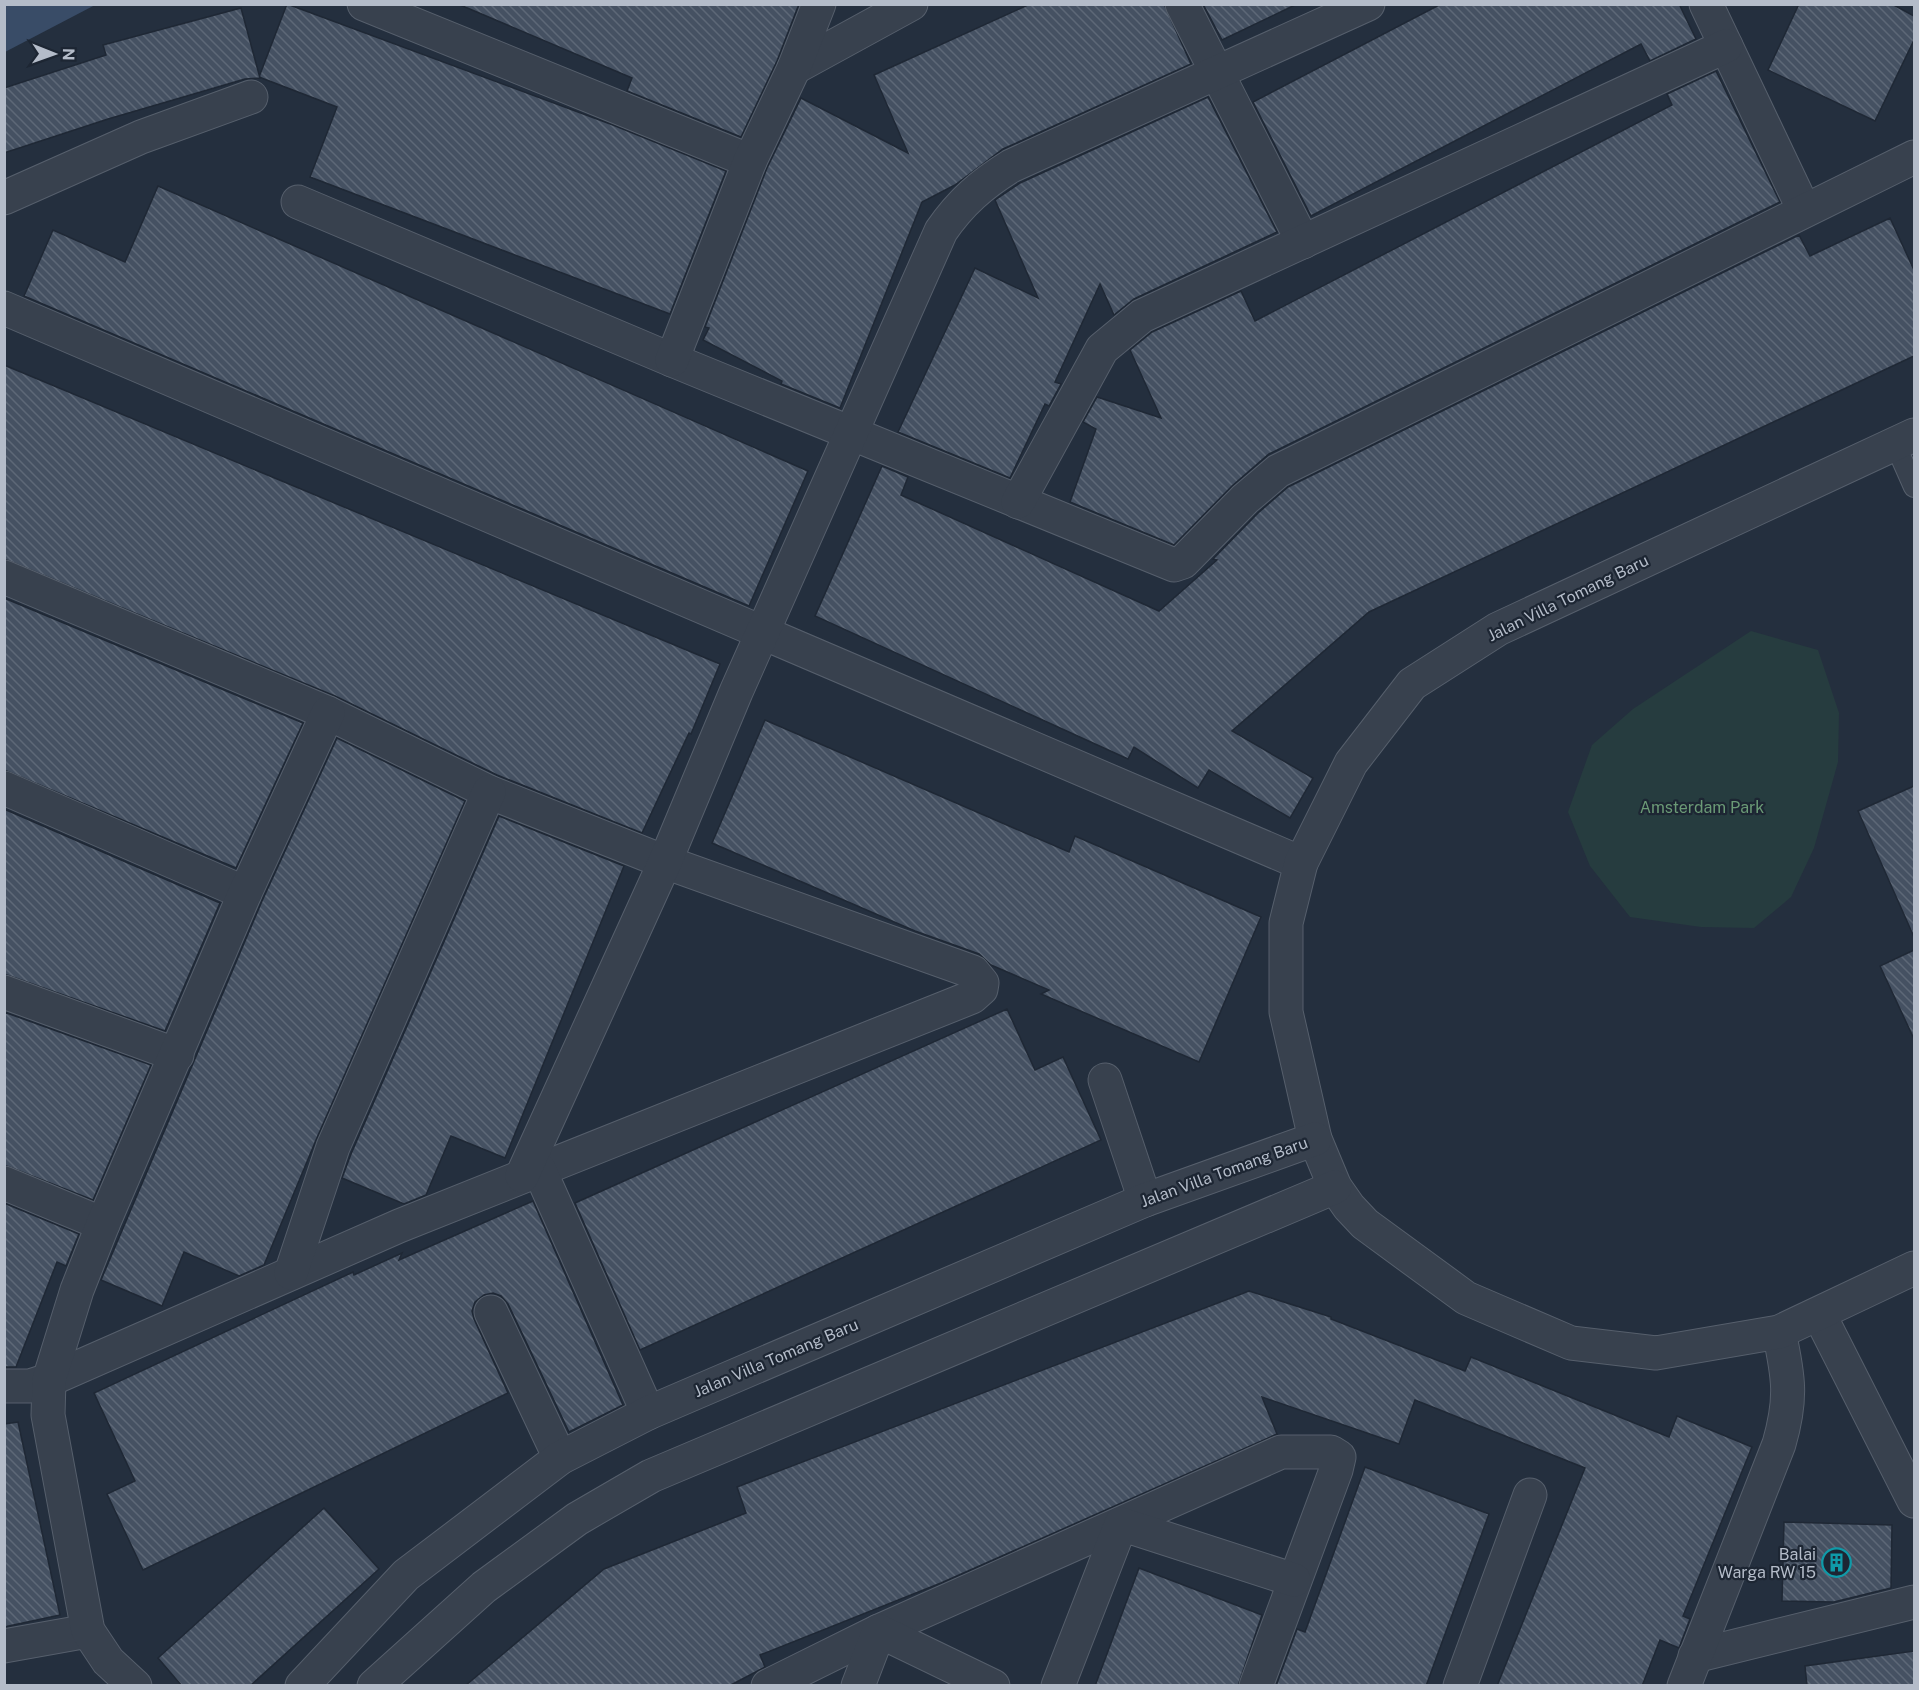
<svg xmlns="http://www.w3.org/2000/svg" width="1919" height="1690" font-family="'Public Sans',sans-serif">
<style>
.park{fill:#263c3f}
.water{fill:#394c67}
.building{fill:url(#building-back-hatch);stroke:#1f2835;stroke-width:1.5}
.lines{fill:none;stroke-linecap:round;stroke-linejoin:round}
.service-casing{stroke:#565f6c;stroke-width:22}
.minor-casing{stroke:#565f6c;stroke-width:35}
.tertiary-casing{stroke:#565f6c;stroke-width:35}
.service{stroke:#38414e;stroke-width:20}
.minor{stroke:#38414e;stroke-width:33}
.tertiary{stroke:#38414e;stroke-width:33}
.labels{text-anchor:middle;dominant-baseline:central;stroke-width:4.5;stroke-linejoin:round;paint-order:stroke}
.street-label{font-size:16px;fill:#b4bcc9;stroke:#1d2633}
.park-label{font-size:16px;fill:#6b9a76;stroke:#1d2633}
.poi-label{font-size:16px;fill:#b4bcc9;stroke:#1d2633;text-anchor:end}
</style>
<defs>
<pattern id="building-back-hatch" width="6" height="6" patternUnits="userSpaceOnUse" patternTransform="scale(1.5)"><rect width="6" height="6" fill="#455162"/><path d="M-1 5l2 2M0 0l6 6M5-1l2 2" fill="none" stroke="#5d6877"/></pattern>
</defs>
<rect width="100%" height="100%" fill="#242f3e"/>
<polygon class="park" points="1751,631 1818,650 1839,713 1838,762 1814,848 1791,897 1754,928 1701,927 1630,917 1590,866 1568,812 1592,745 1633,709"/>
<polygon class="water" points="5,4 95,4 95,5 5,52"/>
<g class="building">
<polygon points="287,4 613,125 726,171 670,314 310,177 337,107 259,77"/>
<polygon points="458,4 799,4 777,61 741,137 627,91 632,78"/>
<polygon points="1030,4 1164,4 1191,64 1003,149 955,185 922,202 840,408 781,384 782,381 703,340 709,328 705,327 767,168 801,98 908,153 874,75"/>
<polygon points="1203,4 1297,4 1222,40"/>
<polygon points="1441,4 1679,4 1696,39 1650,61 1641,44 1311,216 1253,102"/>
<polygon points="1799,4 1892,4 1914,16 1914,40 1875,121 1768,70"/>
<polygon points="241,8 260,78 245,79 108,119 4,153 4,88 106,55 103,45"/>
<polygon points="1716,71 1780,202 1269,454 1232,486 1174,545 1070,502 1096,429 1083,422 1097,397 1161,418 1130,350 1152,332 1241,291 1255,321 1672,105 1667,94"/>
<polygon points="1208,97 1277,232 1134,299 1114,315 1100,284 1055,382 1061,384 1049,406 1045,404 1010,478 898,432 975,268 1038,298 995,200 1020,183"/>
<polygon points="158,186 808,471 749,606 24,296 53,230 125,262"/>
<polygon points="1890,218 1914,270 1914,356 1369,612 1232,731 1313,778 1290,818 1209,770 1198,788 1134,747 1128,759 815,616 882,466 908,477 901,495 1159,611 1217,560 1213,559 1258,513 1288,487 1799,235 1810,256"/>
<polygon points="4,365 720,664 691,734 689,733 642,833 497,775 335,696 4,559"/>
<polygon points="4,598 303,723 236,868 4,770"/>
<polygon points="765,720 1069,852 1075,836 1261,917 1199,1062 1041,994 1049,990 991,965 979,954 915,931 712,843"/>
<polygon points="337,738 465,801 316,1140 264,1265 239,1276 184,1252 162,1306 101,1280 262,901"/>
<polygon points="1914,786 1914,937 1858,811"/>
<polygon points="4,809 220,903 165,1031 4,974"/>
<polygon points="499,816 624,866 505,1158 451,1136 426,1195 404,1204 342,1178 351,1154"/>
<polygon points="1914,950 1914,1039 1880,966"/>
<polygon points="1007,1009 1035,1070 1063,1057 1101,1140 640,1350 575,1203"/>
<polygon points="4,1012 151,1065 93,1200 4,1165"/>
<polygon points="533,1201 623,1405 569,1432 508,1304 501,1296 493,1293 484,1295 475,1302 472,1311 474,1319 508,1393 143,1570 107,1494 135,1481 94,1393 353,1272 354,1275 402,1253 399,1260"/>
<polygon points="4,1203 79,1234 66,1266 57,1262 16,1367 4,1367"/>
<polygon points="1249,1291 1331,1317 1331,1319 1465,1371 1471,1357 1669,1437 1677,1416 1752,1447 1683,1616 1690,1619 1679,1648 1660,1640 1642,1686 1497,1686 1585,1468 1415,1400 1399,1444 1262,1397 1277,1434 941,1583 760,1655 765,1667 729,1686 465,1686 604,1569 746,1513 737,1487"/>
<polygon points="18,1422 60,1615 4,1627 4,1424"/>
<polygon points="1365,1467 1489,1514 1426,1686 1276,1686 1297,1629 1305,1632"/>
<polygon points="324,1508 379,1569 250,1686 182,1686 158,1658"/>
<polygon points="1784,1522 1892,1525 1891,1588 1834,1602 1782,1601"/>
<polygon points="1139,1568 1262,1615 1238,1686 1095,1686"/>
<polygon points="1914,1651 1914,1686 1807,1686 1805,1666"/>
</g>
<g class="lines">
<defs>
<polyline id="service" points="1895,444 1914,487"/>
<g id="minor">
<polyline points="364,4 750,161"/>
<polyline points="1182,4 1303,242"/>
<polyline points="1706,4 1804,210"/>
<polyline points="794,68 911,4"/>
<polyline points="4,198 141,137 251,97"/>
<polyline points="298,202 672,360 1174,565 1183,562 1245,499 1278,471 1914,157"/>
<polyline points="4,308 1301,863"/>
<polyline points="672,360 750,161 794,68 819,4"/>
<polyline points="1018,502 1102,349 1142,316 1726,46"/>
<polyline points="4,577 328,713 489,792 665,862 973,972 982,983 981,989 972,997 399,1226 49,1380 30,1386 4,1386"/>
<polyline points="4,788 245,893"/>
<polyline points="4,992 177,1055"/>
<polyline points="1105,1080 1145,1200"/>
<polyline points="539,1169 648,1413"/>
<path d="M522,1176L665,862L736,692L941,231C961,202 982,184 1011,166L1368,4"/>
<polyline points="4,1183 103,1224"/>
<polyline points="291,1273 333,1147 489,792"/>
<polyline points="491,1312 560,1458"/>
<polyline points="1819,1314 1914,1501"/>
<polyline points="4,1646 88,1631"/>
<polyline points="1695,1656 1914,1602"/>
<polyline points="135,1686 108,1661 88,1631 48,1415 49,1380 77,1290 103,1224 245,893 328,713"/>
<polyline points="768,1686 879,1631 1281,1452 1331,1452 1339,1457 1336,1470 1256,1686"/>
<polyline points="858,1686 879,1631 993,1686"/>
<polyline points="1058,1686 1121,1524 1294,1580"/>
<polyline points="1460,1686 1530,1495"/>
<path d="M1684,1686L1779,1444C1792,1399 1789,1378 1779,1332"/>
</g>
<g id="tertiary">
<polyline points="1914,435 1498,629 1412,684 1351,763 1301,863 1286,923 1286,1012 1315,1139 1335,1187 1349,1207 1365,1224 1466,1298 1571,1343 1656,1353 1779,1332 1914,1268"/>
<polyline points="302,1686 406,1575 560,1458 648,1413 1145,1200 1315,1139"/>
<polyline points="374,1686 484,1587 577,1519 651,1476 1335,1187"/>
</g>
</defs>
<use href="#service" class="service-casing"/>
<use href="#minor" class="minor-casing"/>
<use href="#tertiary" class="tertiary-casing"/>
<use href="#service" class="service"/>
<use href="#minor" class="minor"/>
<use href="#tertiary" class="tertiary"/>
</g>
<defs>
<symbol id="building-ring" viewBox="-11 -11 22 22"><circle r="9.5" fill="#1d2633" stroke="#0f9aa8" stroke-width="1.5"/><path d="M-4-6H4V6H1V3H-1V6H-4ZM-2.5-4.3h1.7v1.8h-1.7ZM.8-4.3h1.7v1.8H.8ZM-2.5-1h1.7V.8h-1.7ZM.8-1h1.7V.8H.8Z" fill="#0f9aa8"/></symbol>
</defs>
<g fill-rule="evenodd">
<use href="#building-ring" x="1820" y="1546" width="33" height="33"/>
</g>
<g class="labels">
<g class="street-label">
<text transform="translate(1568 598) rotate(-26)">Jalan Villa Tomang Baru</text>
<text transform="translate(1224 1172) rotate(-20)">Jalan Villa Tomang Baru</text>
<text transform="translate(776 1358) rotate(-23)">Jalan Villa Tomang Baru</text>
</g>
<g class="park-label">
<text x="1702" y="807">Amsterdam Park</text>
</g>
<g class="poi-label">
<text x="1816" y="1554">Balai<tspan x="1816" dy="18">Warga RW 15</tspan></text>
</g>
</g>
<rect width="1919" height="1690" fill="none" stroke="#b4bcc9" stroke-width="12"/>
<g transform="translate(54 54) rotate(91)" stroke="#1d2633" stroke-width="4.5" paint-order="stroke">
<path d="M0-4.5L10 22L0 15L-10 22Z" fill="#b4bcc9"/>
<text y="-9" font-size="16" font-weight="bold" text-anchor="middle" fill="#b4bcc9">N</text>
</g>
</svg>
